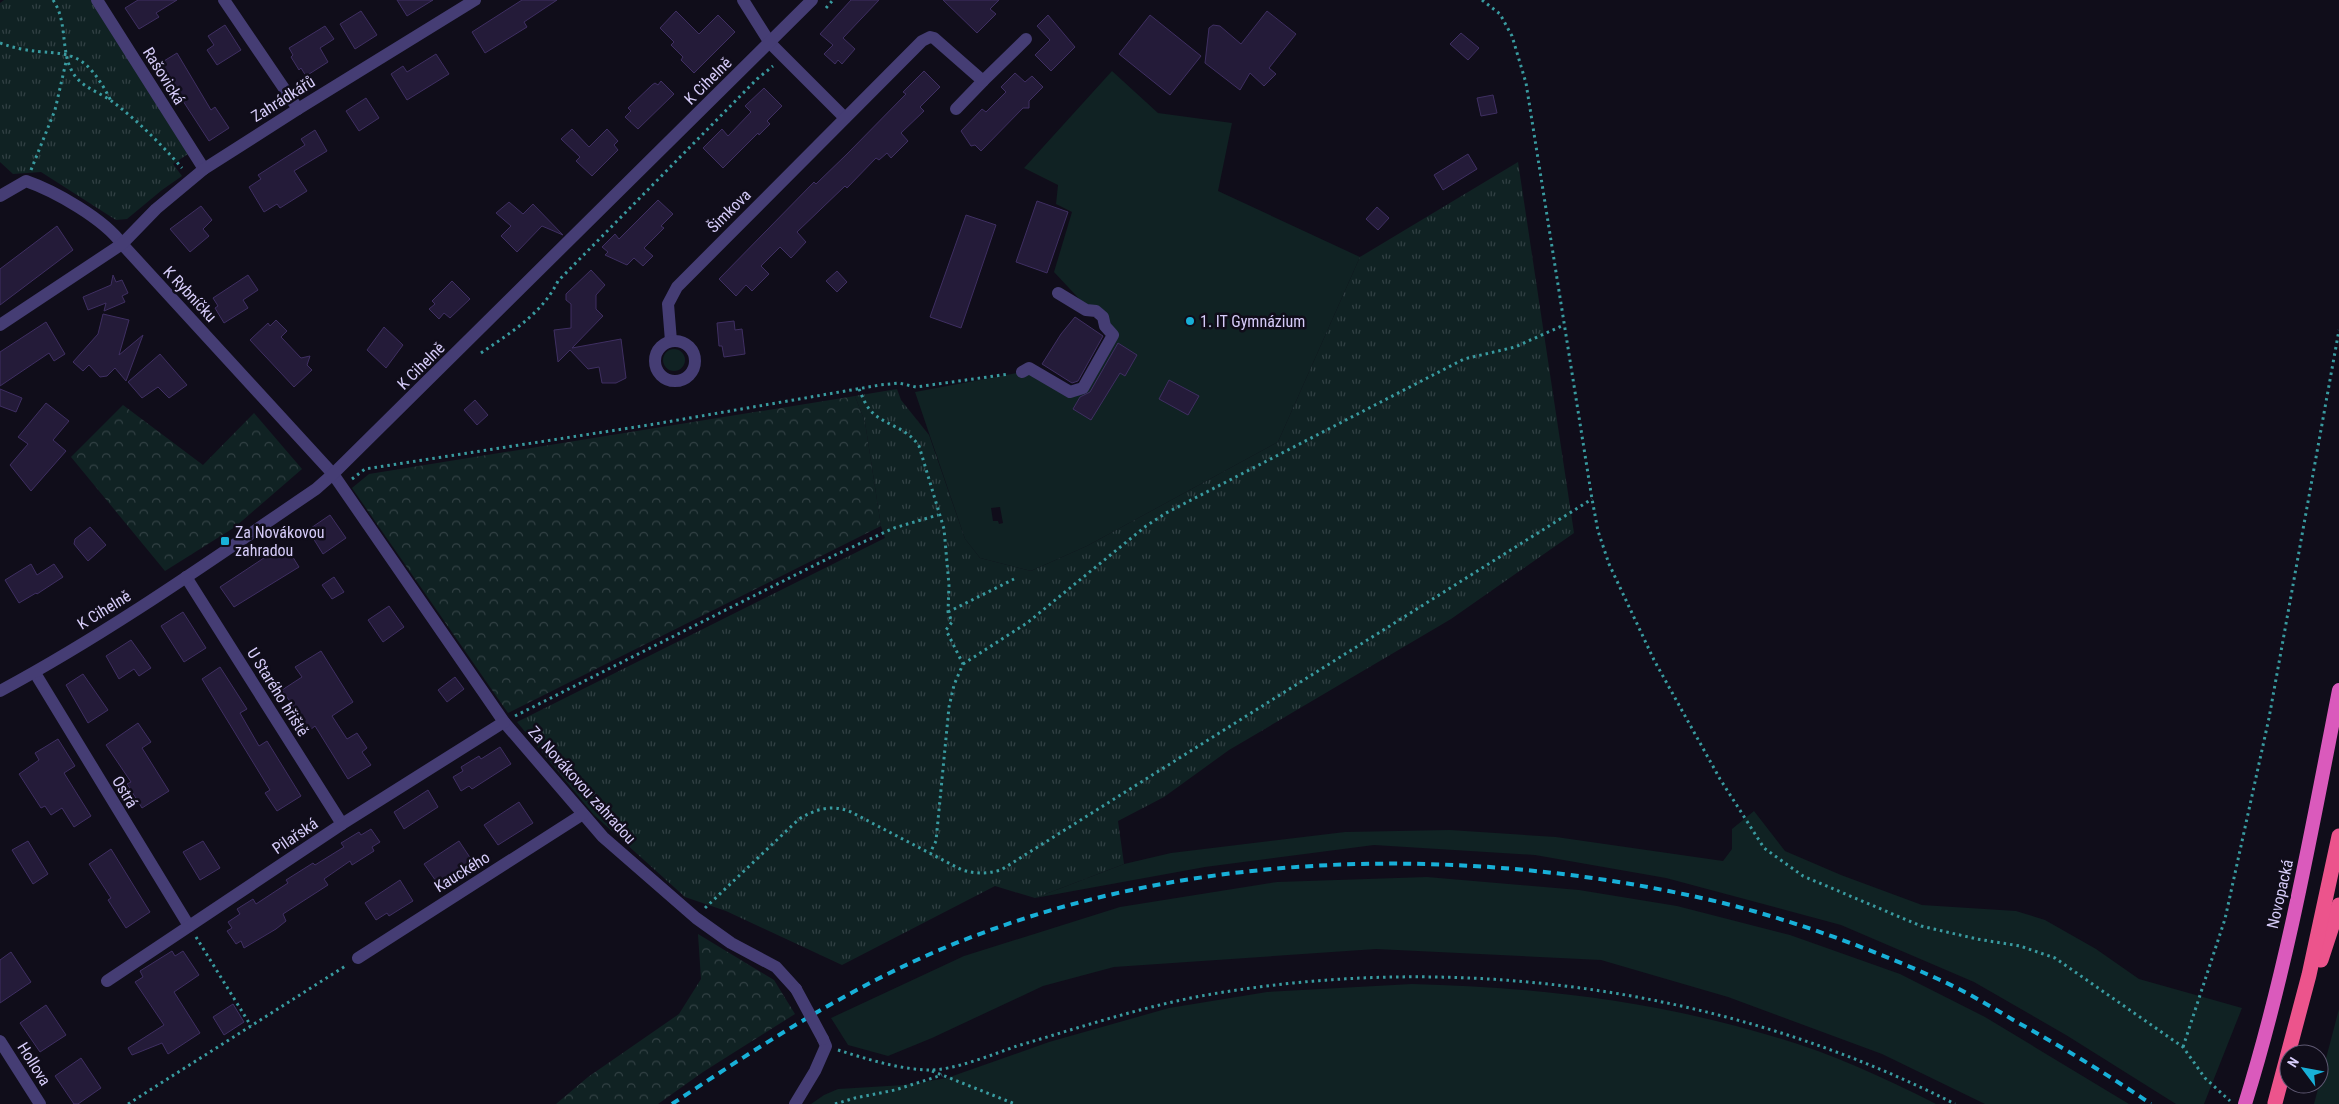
<svg xmlns="http://www.w3.org/2000/svg" width="2339" height="1104" font-family="'Roboto Condensed',sans-serif">
<style>
.green{fill:#102223;fill-rule:evenodd}
.forest{fill:url(#forest-crowns)}
.park{fill:url(#park-tufts)}
.building{fill:#241b39;stroke:#3f2f62}
.lines{fill:none;stroke-linecap:round;stroke-linejoin:round}
.path{stroke:#399ba0;stroke-width:3;stroke-dasharray:2.5 4;stroke-linecap:butt}
.pedestrian{stroke:#453d74;stroke-width:12}
.minor{stroke:#453d74;stroke-width:12}
.tertiary{stroke:#453d74;stroke-width:12}
.trunk{stroke:#da5abc;stroke-width:14}
.motorway{stroke:#ec548c;stroke-width:15}
.rail{stroke:#18b0d8;stroke-width:4;stroke-dasharray:8 6;stroke-linecap:butt}
.minor-bridge{stroke:#453d74;stroke-width:12}
.poi-dot{fill:#18b0d8;stroke:#100d1a;stroke-width:2}
.labels{text-anchor:middle;dominant-baseline:central;stroke-width:5;stroke-linejoin:round;paint-order:stroke}
.street-label{font-size:16px;fill:#d6ccf9;stroke:#100d1a}
.poi-label{font-size:16px;fill:#d6ccf9;stroke:#100d1a;text-anchor:start}
</style>
<defs>
<pattern id="forest-crowns" width="20" height="18" patternUnits="userSpaceOnUse" patternTransform="scale(1.25)"><rect width="20" height="18" fill="#102223"/><path d="M2 6a3 3 0 1 1 6 0M12 15a3 3 0 1 1 6 0" fill="none" stroke="#324144"/></pattern>
<pattern id="park-tufts" width="24" height="20" patternUnits="userSpaceOnUse" patternTransform="scale(1.25)"><rect width="24" height="20" fill="#102223"/><path d="M3 7l-1-3M5 7V3M7 7l1-3M15 17l-1-3M17 17v-4M19 17l1-3" fill="none" stroke="#324144"/></pattern>
</defs>
<rect width="100%" height="100%" fill="#100d1a"/>
<g class="green">
<path d="M1112,71L1158,113L1232,123L1218,191L1360,257L1278,442L1087,546L1031,571L980,558L965,539L915,392L1022,372L1083,388L1113,335L1054,272L1072,212L1056,204L1058,185L1024,168ZM1118,344L1136,355L1125,376L1106,364ZM1169,380L1198,396L1159,399ZM1000,507L1003,523L999,524L998,521H993L991,508Z"/>
<circle cx="674" cy="360" r="11"/>
<polygon points="1754,811 1785,851 1841,875 1922,905 2016,911 2045,920 2096,949 2139,979 2242,1008 2204,1104 2176,1104 2066,1035 1974,982 1841,925 1666,878 1535,855 1374,845 1205,867 1035,898 1124,864 1171,853 1345,832 1450,830 1556,837 1723,861 1732,849 1732,829"/>
<polygon points="1427,877 1579,890 1677,906 1790,935 1900,974 1985,1017 2129,1104 1985,1104 1882,1054 1728,997 1601,960 1376,949 1114,967 1043,986 932,1038 888,1056 848,1045 831,1018 964,956 1120,907 1277,882"/>
<path d="M1412,984C1535,987 1657,1001 1775,1037C1831,1053 1884,1078 1936,1104H811L824,1095L838,1089L904,1085L947,1078L1049,1042L1169,1008L1267,992Z"/>
<polygon points="2339,1009 2339,1104 2314,1104"/>
</g>
<g class="forest">
<polygon points="855,396 865,422 881,526 508,713 352,488 369,474"/>
<polygon points="123,405 203,465 254,413 302,469 235,527 165,571 71,457"/>
<polygon points="698,934 774,980 795,1014 703,1072 658,1104 556,1104 588,1077 679,1014 701,979"/>
</g>
<g class="park">
<polygon points="4,0 92,0 188,154 173,164 182,176 162,190 127,219 116,220 41,172 13,174 0,162 0,3"/>
<polygon points="1518,162 1574,533 1451,619 1229,750 1164,797 1118,821 1124,864 1035,898 995,886 842,965 726,911 685,897 594,815 517,722 885,538 881,526 865,422 855,396 897,389 901,400 929,435 965,539 980,558 1031,571 1087,546 1278,442 1360,257"/>
</g>
<g class="building">
<polygon points="138,0 177,0 156,13 159,17 139,29 125,8"/>
<polygon points="397,0 433,0 407,16"/>
<polygon points="522,0 557,0 524,22 527,27 485,53 472,32"/>
<polygon points="851,0 879,0 843,38 855,49 842,64 838,60 835,64 824,54 833,45 820,34"/>
<polygon points="943,0 999,0 990,9 996,14 977,33"/>
<polygon points="361,11 377,35 355,49 340,24"/>
<polygon points="676,11 699,34 718,15 735,32 694,73 681,60 683,57 671,45 674,42 660,28"/>
<polygon points="1267,11 1296,34 1269,68 1276,74 1264,86 1250,73 1240,90 1205,63 1209,28 1213,25 1220,26 1241,44"/>
<polygon points="1048,15 1075,47 1051,71 1035,55 1050,40 1037,26"/>
<polygon points="1150,15 1201,56 1170,95 1119,54"/>
<polygon points="225,25 241,50 217,65 207,50 214,45 208,36"/>
<polygon points="325,26 334,39 320,48 328,62 306,76 301,68 299,70 291,57 293,55 289,48"/>
<polygon points="1461,33 1479,48 1468,60 1450,44"/>
<polygon points="177,53 211,110 215,107 229,128 209,141 159,64"/>
<polygon points="436,54 449,74 407,100 391,74 403,66 407,72"/>
<polygon points="924,71 940,87 920,107 924,111 901,133 908,141 891,158 887,153 879,160 876,158 847,188 845,186 797,232 806,242 791,258 780,247 761,266 769,274 752,291 746,285 736,296 719,279 814,182 816,184 847,154 906,94 903,92"/>
<polygon points="1015,73 1025,82 1032,76 1043,87 1029,101 1029,108 1023,108 981,151 975,145 971,146 961,131 982,109 986,112 1006,92 1001,87"/>
<polygon points="661,81 674,94 638,129 625,117 631,111 628,108 652,85 655,83 658,85"/>
<polygon points="764,88 782,106 767,121 770,124 759,135 758,133 723,168 703,148 722,129 728,136 751,112 745,106"/>
<polygon points="1493,95 1497,113 1481,116 1477,98"/>
<polygon points="366,98 379,118 359,131 346,111"/>
<polygon points="572,129 589,147 607,129 618,141 614,145 618,150 592,176 576,161 580,157 561,139"/>
<polygon points="315,130 327,151 294,171 307,191 280,208 277,204 264,212 249,187 261,179 258,175 305,145 301,139"/>
<polygon points="1468,154 1477,169 1443,190 1434,175"/>
<polygon points="658,200 673,214 661,226 664,228 644,248 653,256 643,266 634,258 627,265 605,255 608,252 602,247 615,234 619,239"/>
<polygon points="1037,201 1068,212 1047,273 1016,262"/>
<polygon points="509,202 523,214 533,204 563,235 542,226 517,252 501,236 511,226 496,213"/>
<polygon points="201,206 212,220 203,229 209,236 190,252 170,229"/>
<polygon points="1377,207 1389,218 1378,230 1366,219"/>
<polygon points="966,215 996,225 961,328 930,317"/>
<polygon points="57,226 73,250 0,305 0,269"/>
<polygon points="591,270 605,285 596,295 596,309 603,316 572,348 621,339 626,378 616,383 602,383 599,367 588,369 570,350 558,362 554,330 571,328 571,304 566,300 566,294"/>
<polygon points="837,271 847,282 837,292 826,281"/>
<polygon points="113,275 116,282 122,280 128,293 122,296 125,302 104,311 106,303 88,310 83,297 111,285"/>
<polygon points="248,275 258,290 243,300 248,308 224,323 215,308 218,306 213,298"/>
<polygon points="452,281 470,299 450,318 444,313 439,319 429,309 435,304 432,301"/>
<polygon points="103,314 129,320 119,355 143,335 126,381 115,368 107,376 100,377 89,365 83,371 73,362 98,334"/>
<polygon points="1075,317 1103,336 1078,381 1072,383 1042,364 1061,334"/>
<polygon points="276,320 287,331 281,337 301,358 310,356 307,365 312,370 294,387 250,340 268,323 270,326"/>
<polygon points="734,321 735,330 742,329 745,354 724,357 722,346 719,346 717,323"/>
<polygon points="46,322 65,354 54,361 49,353 0,386 0,352"/>
<polygon points="384,327 403,345 386,368 367,350"/>
<polygon points="1118,343 1137,355 1125,376 1120,373 1091,420 1073,409 1080,397 1090,392"/>
<polygon points="160,354 187,385 169,398 158,387 142,398 128,382"/>
<polygon points="1169,380 1199,396 1188,415 1159,399"/>
<polygon points="0,389 22,398 16,412 0,406"/>
<polygon points="475,400 488,415 477,425 464,410"/>
<polygon points="46,403 69,421 53,440 66,451 31,491 10,465 28,444 18,437"/>
<polygon points="330,515 346,538 323,554 308,530"/>
<polygon points="90,527 106,545 88,561 74,544 75,539"/>
<polygon points="286,546 299,567 234,607 220,587 276,550 278,552"/>
<polygon points="31,564 37,575 54,564 63,577 37,594 36,593 19,603 5,580"/>
<polygon points="334,577 344,592 332,599 322,585"/>
<polygon points="389,606 404,627 383,642 368,620"/>
<polygon points="183,612 206,648 184,662 161,626"/>
<polygon points="131,640 151,668 139,676 134,669 119,679 106,656"/>
<polygon points="321,651 353,702 332,716 347,739 357,733 367,748 362,752 371,765 348,779 315,726 310,730 282,690 302,677 295,667"/>
<polygon points="220,667 247,709 240,713 259,746 267,741 301,796 277,811 265,793 270,790 202,679"/>
<polygon points="83,674 108,710 88,723 66,685"/>
<polygon points="455,677 464,689 447,702 438,690"/>
<polygon points="138,723 151,742 142,748 169,791 142,808 127,784 131,782 106,745"/>
<polygon points="58,739 75,766 64,773 91,816 74,827 62,808 51,815 45,806 41,808 19,774 39,760 35,753"/>
<polygon points="500,747 511,764 472,789 469,786 461,791 453,777 463,771 461,767 479,756 481,759"/>
<polygon points="428,790 438,807 404,829 394,812"/>
<polygon points="519,802 533,823 498,845 484,825"/>
<polygon points="371,829 380,842 372,847 374,851 352,865 350,861 324,879 328,885 283,914 286,921 276,929 244,948 241,941 236,944 227,931 232,928 228,922 240,914 237,909 253,899 256,904 288,883 286,880 313,863 315,865 344,847 341,843 359,832 361,835"/>
<polygon points="28,841 48,874 33,884 12,850"/>
<polygon points="203,841 220,868 200,880 183,852"/>
<polygon points="459,841 473,862 438,884 424,864"/>
<polygon points="111,849 150,912 126,928 108,900 111,898 89,864"/>
<polygon points="400,880 413,901 389,916 387,913 376,920 365,903"/>
<polygon points="172,951 175,956 183,951 199,975 174,992 200,1033 168,1054 162,1043 132,1055 128,1048 164,1025 135,982 143,977 140,971"/>
<polygon points="11,952 31,982 0,1003 0,960"/>
<polygon points="233,1004 244,1022 224,1035 213,1017"/>
<polygon points="46,1005 66,1035 40,1052 20,1023"/>
<polygon points="81,1058 101,1088 78,1104 74,1104 55,1076"/>
</g>
<g class="lines">
<g class="path">
<path d="M53,0C69,23 59,54 75,76C84,88 101,93 113,102C138,121 161,144 182,168"/>
<polyline points="1482,0 1500,14 1512,36 1526,83 1592,499 1598,531 1609,564 1654,660 1720,779 1764,848 1803,876 1921,926 1977,939 2020,946 2055,958 2183,1047 2205,1078 2230,1101"/>
<polyline points="826,8 833,0"/>
<path d="M0,43C58,64 77,33 111,101"/>
<polyline points="31,170 55,110 66,62"/>
<path d="M481,353C510,333 542,314 558,281L757,79L773,66"/>
<path d="M859,389C862,396 865,404 870,410C884,426 906,426 919,446L944,529L949,585L948,612L952,622L946,630L963,664L954,685L949,707L936,841L930,853"/>
<polyline points="352,479 365,469 655,424 880,385 899,383 916,387 1009,374"/>
<polyline points="948,612 1014,579"/>
<polyline points="963,664 1027,623 1146,526 1166,513 1464,359 1515,347 1564,325"/>
<polyline points="515,716 835,555 894,528 938,515"/>
<path d="M705,908L799,819C816,809 832,804 851,812L962,870C976,874 987,874 1001,870L1592,499"/>
<polyline points="196,937 251,1026"/>
<polyline points="2183,1047 2225,919 2269,718 2339,330"/>
<path d="M838,1050C867,1059 898,1069 928,1070C952,1071 994,1054 1017,1046C1078,1028 1138,1008 1201,996C1455,950 1725,987 1955,1104"/>
<polyline points="932,1071 1015,1104"/>
<polyline points="128,1104 347,965"/>
<polyline points="835,1104 855,1098 895,1090 942,1075"/>
</g>
<polyline class="pedestrian" points="1022,372 1029,368 1070,392 1083,388 1113,335 1105,326 1103,317 1096,311 1086,310 1058,293"/>
<g class="minor">
<polyline points="97,0 204,169"/>
<polyline points="224,0 298,109"/>
<polyline points="743,0 770,43 845,118"/>
<polyline points="956,109 983,81"/>
<path d="M0,196L26,181C55,191 104,219 122,244L333,474L504,722L603,837L696,918L731,943L776,967L796,989"/>
<polyline points="0,325 122,244 156,209 204,169 298,109 475,0"/>
<polyline points="671,341 668,304 677,287 922,41 930,37 934,38 983,81 1026,39"/>
<circle cx="675" cy="361" r="20"/>
<polyline points="186,577 342,824"/>
<polyline points="35,673 189,926"/>
<polyline points="358,958 583,814"/>
<polyline points="107,981 342,824 504,722"/>
<polyline points="0,1041 40,1104"/>
<polyline points="795,1104 815,1071 826,1046 823,1039"/>
</g>
<path class="tertiary" d="M0,691C110,632 213,559 316,489L333,474L812,0"/>
<path class="trunk" d="M2245,1104C2287,969 2312,828 2339,690"/>
<g class="motorway">
<polyline points="2321,960 2339,905"/>
<polyline points="2275,1103 2309,975 2339,836"/>
</g>
<path class="rail" d="M672,1104C772,1038 871,973 985,932C1210,849 1473,846 1706,899C1785,917 1864,946 1938,979C1965,991 1990,1006 2015,1021C2062,1047 2107,1074 2151,1104"/>
<polyline class="minor-bridge" points="796,989 823,1039"/>
</g>
<g class="poi-dot">
<circle cx="1190" cy="321" r="5"/>
<rect x="220" y="536" width="10" height="10" rx="2.5"/>
</g>
<g class="labels">
<g class="street-label">
<text transform="translate(164 76) rotate(58)">Rašovická</text>
<text transform="translate(708 81) rotate(-45)">K Cihelně</text>
<text transform="translate(283 99) rotate(-32)">Zahrádkářů</text>
<text transform="translate(729 211) rotate(-45)">Šimkova</text>
<text transform="translate(190 294) rotate(47)">K Rybníčku</text>
<text transform="translate(421 366) rotate(-45)">K Cihelně</text>
<text transform="translate(104 610) rotate(-32)">K Cihelně</text>
<text transform="translate(278 692) rotate(58)">U Starého hřiště</text>
<text transform="translate(582 785) rotate(48)">Za Novákovou zahradou</text>
<text transform="translate(125 792) rotate(59)">Ostrá</text>
<text transform="translate(295 836) rotate(-34)">Pilařská</text>
<text transform="translate(462 872) rotate(-32)">Kauckého</text>
<text transform="translate(2280 894) rotate(-77)">Novopacká</text>
<text transform="translate(34 1064) rotate(58)">Hollova</text>
</g>
<g class="poi-label">
<text x="1200" y="321">1. IT Gymnázium</text>
<text x="235" y="532">Za Novákovou<tspan x="235" dy="18">zahradou</tspan></text>
</g>
</g>
<g transform="translate(2304 1069) rotate(302)"><circle r="24" fill="#100d1a" stroke="#5f5973"/>
<path d="M0-4L9 19L0 12L-9 19Z" fill="#18b0d8"/>
<text y="-8" font-size="14" font-weight="bold" text-anchor="middle" fill="#d6ccf9">N</text>
</g>
</svg>
